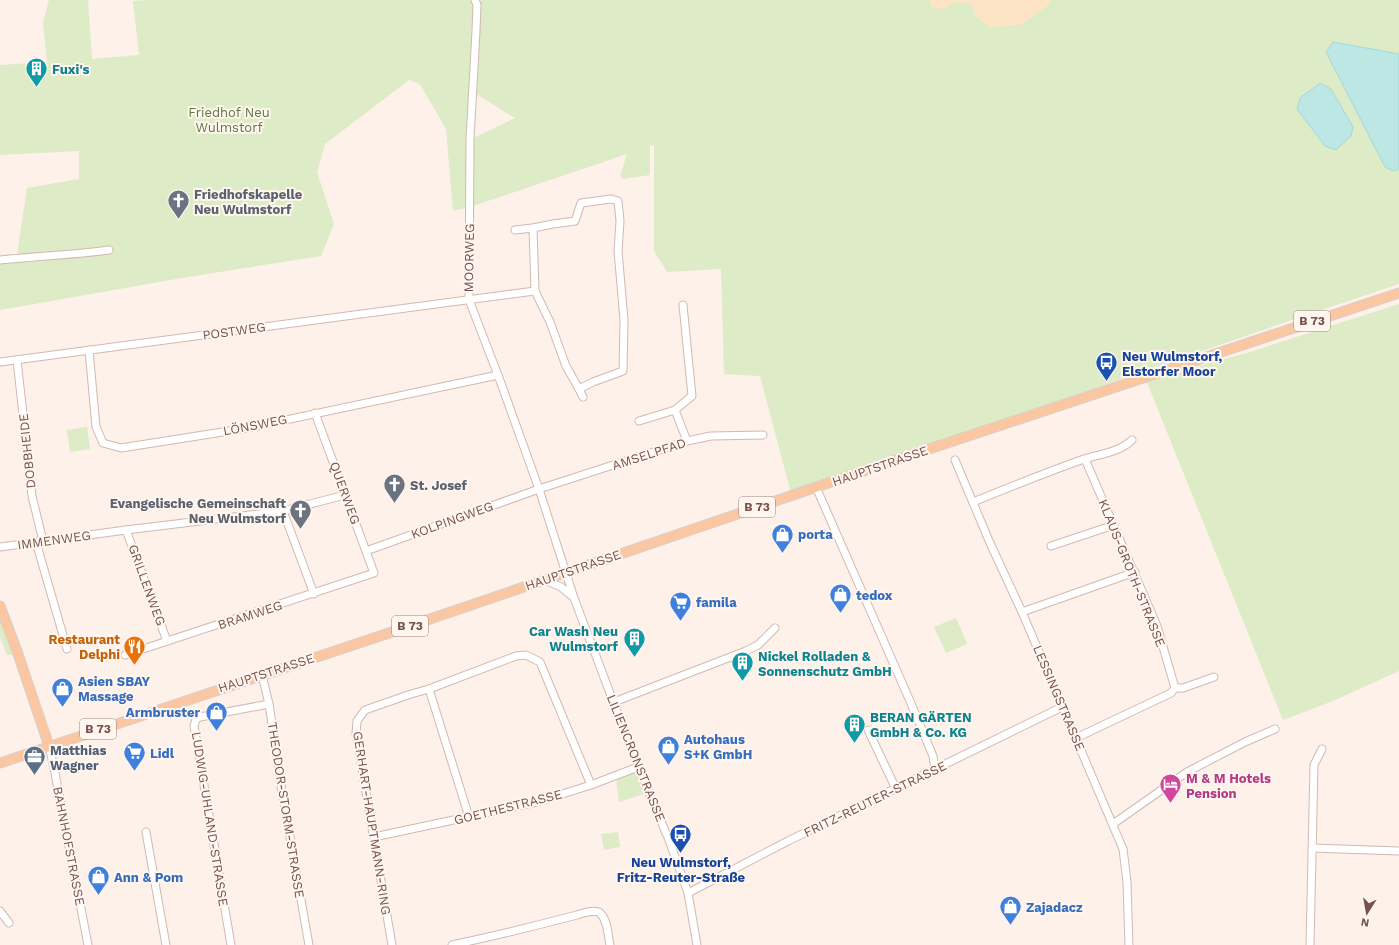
<svg xmlns="http://www.w3.org/2000/svg" width="1399" height="945" font-family="'Work Sans',sans-serif">
<style>
.green{fill:#ddebc7;fill-rule:evenodd}
.sand{fill:#fce4c4}
.water{fill:#bde7e5;stroke:#a3d9d7}
.lines{fill:none;stroke-linecap:round;stroke-linejoin:round}
.minor-casing{stroke:#d2b9b1;stroke-width:9}
.major-casing{stroke:#d9cfcd;stroke-width:11}
.minor{stroke:#fff;stroke-width:7}
.major{stroke:#fbc7a2;stroke-width:9}
.labels{text-anchor:middle;dominant-baseline:central;stroke-width:4;stroke-linejoin:round;paint-order:stroke}
.shield{fill:#fff6f0;stroke:#a0837d;stroke-width:1}
.shield-label{font-size:12px;font-weight:bold;fill:#78524c}
.culture-label{font-size:13px;font-weight:bold;fill:#0d838f;stroke:#fff6f0;text-anchor:start}
.park-label{font-size:13px;fill:#5d7841;stroke:#fff6f0}
.worship-label{font-size:13px;font-weight:bold;fill:#5b616d;stroke:#fff6f0;text-anchor:start}
.street-label{font-size:13px;fill:#78524c;stroke:#fff6f0}
.transit-label{font-size:13px;font-weight:bold;fill:#164399;stroke:#fff6f0;text-anchor:start}
.shop-label{font-size:13px;font-weight:bold;fill:#366cbe;stroke:#fff6f0;text-anchor:start}
.food-label{font-size:13px;font-weight:bold;fill:#c56008;stroke:#fff6f0;text-anchor:end}
.service-label{font-size:13px;font-weight:bold;fill:#4e5e75;stroke:#fff6f0;text-anchor:start}
.hotel-label{font-size:13px;font-weight:bold;fill:#b23c85;stroke:#fff6f0;text-anchor:start}
</style>
<rect width="100%" height="100%" fill="#fdf1e9"/>
<g class="green">
<path d="M49,0H88L92,59L139,55L133,1L148,0H930L931,7L954,2L971,3L976,16L1047,6L1051,0H1399V54L1333,42L1394,171L1399,169V284L1292,320L791,493L760,376L724,374L721,269L667,272L654,251V145L650,146V175L623,179L620,176L627,154L470,207L453,211L446,129L420,84L409,80L325,144L317,172L334,224L321,256L182,278L0,310V263L17,255L27,188L79,179V151L0,155V65L47,62L43,23ZM473,92L515,118L471,139Z"/>
<polygon points="1399,304 1399,671 1333,701 1283,720 1146,380 1247,353"/>
<polygon points="87,427 90,449 70,452 67,430"/>
<polygon points="956,618 967,644 946,653 934,627"/>
<polygon points="0,620 13,655 7,655 0,637"/>
<polygon points="635,771 644,794 619,802 616,778"/>
<polygon points="618,832 620,847 604,850 601,834"/>
</g>
<polygon class="sand" points="930,0 1051,0 1047,6 1020,25 990,27 976,16 971,3 954,2 943,9 931,7"/>
<g class="water">
<polygon points="1333,42 1399,54 1399,169 1394,171 1385,167 1326,52"/>
<polygon points="1320,83 1331,89 1353,127 1351,136 1336,150 1325,146 1297,109 1300,98"/>
</g>
<g class="lines">
<defs>
<g id="minor">
<polyline points="475,0 477,5 476,31 470,139 469,300 498,375 539,489 574,598 638,767 669,840 688,893 697,945"/>
<polygon points="611,199 618,201 620,221 618,251 624,320 623,371 593,382 579,389 566,366 550,322 535,291 533,228 553,224 575,221 581,203"/>
<polyline points="515,230 533,228"/>
<path d="M0,260C36,256 73,255 109,250"/>
<polyline points="683,305 692,396 675,410 687,441"/>
<polyline points="89,350 96,427 103,443 121,448 248,428 498,375"/>
<polyline points="17,360 32,496 43,541"/>
<polyline points="0,362 535,291"/>
<polyline points="579,389 583,397"/>
<polyline points="639,421 675,410"/>
<polyline points="1085,459 1157,626 1175,688"/>
<polyline points="955,460 990,543 1022,612 1123,849 1127,882 1129,945"/>
<polyline points="816,487 910,701 933,756 935,770"/>
<path d="M973,502C1010,487 1047,472 1084,459C1100,454 1120,452 1132,440"/>
<polyline points="283,511 314,594"/>
<polyline points="126,530 167,641"/>
<polyline points="36,542 67,649"/>
<polyline points="1051,546 1114,525"/>
<polyline points="0,547 126,530 283,511 345,495"/>
<polyline points="366,551 539,489 687,441 711,436 763,435"/>
<polyline points="545,580 561,587 572,596"/>
<polyline points="1022,612 1135,572"/>
<polyline points="125,655 374,573 315,413"/>
<polyline points="262,675 269,704 282,792 309,945"/>
<polyline points="429,689 469,817"/>
<polyline points="614,702 746,651 758,645 775,628"/>
<polyline points="868,730 896,789"/>
<polyline points="1076,738 1171,693 1175,688 1183,688 1214,677"/>
<polyline points="49,746 54,768 88,945"/>
<polyline points="1113,824 1187,772 1245,742 1275,729"/>
<polyline points="146,832 166,945"/>
<polyline points="374,837 537,802 591,785 638,767"/>
<polyline points="1312,848 1399,851"/>
<polyline points="688,893 788,841 1062,707"/>
<polyline points="0,911 9,923"/>
<polyline points="231,945 194,726 196,719 200,717 269,704"/>
<polyline points="392,945 356,734 357,721 365,710 411,694 429,689 516,656 526,655 540,662 591,785"/>
<path d="M452,945C494,936 535,926 577,915C582,913 596,909 600,913C608,920 608,936 610,945"/>
<polyline points="1310,945 1314,765 1322,749"/>
</g>
<g id="major">
<polyline points="0,606 17,651 49,746"/>
<polyline points="0,763 395,631 884,464 1399,293"/>
</g>
</defs>
<use href="#minor" class="minor-casing"/>
<use href="#major" class="major-casing"/>
<use href="#minor" class="minor"/>
<use href="#major" class="major"/>
</g>
<defs>
<symbol id="building-pin" viewBox="-11 -11 22 30"><path d="M0 17L-7.5 6A9.5 9.5 0 1 1 7.5 6Z" fill="#0f9aa8" stroke="#fff6f0"/><path d="M-4-6H4V6H1V3H-1V6H-4ZM-2.5-4.3h1.7v1.8h-1.7ZM.8-4.3h1.7v1.8H.8ZM-2.5-1h1.7V.8h-1.7ZM.8-1h1.7V.8H.8Z" fill="#fff"/></symbol>
<symbol id="church-pin" viewBox="-11 -11 22 30"><path d="M0 17L-7.5 6A9.5 9.5 0 1 1 7.5 6Z" fill="#6b7280" stroke="#fff6f0"/><path d="M-1.2-6h2.4v3.5h3.3v2.4h-3.3V6h-2.4V-.1h-3.3v-2.4h3.3Z" fill="#fff"/></symbol>
<symbol id="bus-pin" viewBox="-11 -11 22 30"><path d="M0 17L-7.5 6A9.5 9.5 0 1 1 7.5 6Z" fill="#1a4fb4" stroke="#fff6f0"/><path d="M-5-6H5V4H4V6H2V4H-2V6H-4V4H-5ZM-3.5-4V0h7V-4ZM-3.5 1.2v1.5H-2V1.2ZM2 1.2v1.5H3.5V1.2Z" fill="#fff"/></symbol>
<symbol id="shop-pin" viewBox="-11 -11 22 30"><path d="M0 17L-7.5 6A9.5 9.5 0 1 1 7.5 6Z" fill="#3f7fe0" stroke="#fff6f0"/><path d="M-5-2.5h2.3a2.7 3.5 0 0 1 5.4 0H5L5.5 6h-11ZM-1.5-2.5h3a1.5 2.3 0 0 0-3 0Z" fill="#fff"/></symbol>
<symbol id="supermarket-pin" viewBox="-11 -11 22 30"><path d="M0 17L-7.5 6A9.5 9.5 0 1 1 7.5 6Z" fill="#3f7fe0" stroke="#fff6f0"/><path d="M-6-5.5h2.5l.6 2H6L4.5 2H-2.5L-4.4-4H-6ZM-1.5 3.2a1.3 1.3 0 1 0 .1 0ZM3 3.2a1.3 1.3 0 1 0 .1 0Z" fill="#fff"/></symbol>
<symbol id="restaurant-pin" viewBox="-11 -11 22 30"><path d="M0 17L-7.5 6A9.5 9.5 0 1 1 7.5 6Z" fill="#e8710a" stroke="#fff6f0"/><path d="M-5-6h1v4h1v-4h1v4h1v-4h1v5L-1.5 .5V6h-2V.5L-5-1ZM5-6V6H3V1.5H1.5Q1.5-4 5-6Z" fill="#fff"/></symbol>
<symbol id="office-pin" viewBox="-11 -11 22 30"><path d="M0 17L-7.5 6A9.5 9.5 0 1 1 7.5 6Z" fill="#5c6f8a" stroke="#fff6f0"/><path d="M-6-3h4V-5.5h4V-3h4V5H-6ZM-1-4.5V-3h2v-1.5ZM-6 0V1H6V0Z" fill="#fff"/></symbol>
<symbol id="hotel-pin" viewBox="-11 -11 22 30"><path d="M0 17L-7.5 6A9.5 9.5 0 1 1 7.5 6Z" fill="#d1479c" stroke="#fff6f0"/><path d="M-6-4.5h1.5V1H6V5H4.5V3h-9V5H-6ZM-4 0a1.8 1.8 0 1 1 3.6 0ZM.5 0V-2.5h3Q6-2.5 6 0Z" fill="#fff"/></symbol>
</defs>
<g fill-rule="evenodd">
<use href="#building-pin" x="24" y="56" width="25" height="34"/>
<use href="#church-pin" x="166" y="188" width="25" height="34"/>
<use href="#bus-pin" x="1094" y="350" width="25" height="34"/>
<use href="#church-pin" x="382" y="472" width="25" height="34"/>
<use href="#church-pin" x="288" y="498" width="25" height="34"/>
<use href="#shop-pin" x="770" y="522" width="25" height="34"/>
<use href="#shop-pin" x="828" y="582" width="25" height="34"/>
<use href="#supermarket-pin" x="668" y="590" width="25" height="34"/>
<use href="#building-pin" x="622" y="626" width="25" height="34"/>
<use href="#restaurant-pin" x="122" y="634" width="25" height="34"/>
<use href="#building-pin" x="730" y="650" width="25" height="34"/>
<use href="#shop-pin" x="50" y="676" width="25" height="34"/>
<use href="#shop-pin" x="204" y="700" width="25" height="34"/>
<use href="#building-pin" x="842" y="712" width="25" height="34"/>
<use href="#shop-pin" x="656" y="734" width="25" height="34"/>
<use href="#supermarket-pin" x="122" y="740" width="25" height="34"/>
<use href="#office-pin" x="22" y="744" width="25" height="34"/>
<use href="#hotel-pin" x="1158" y="772" width="25" height="34"/>
<use href="#bus-pin" x="668" y="822" width="25" height="34"/>
<use href="#shop-pin" x="86" y="864" width="25" height="34"/>
<use href="#shop-pin" x="998" y="894" width="25" height="34"/>
</g>
<g class="labels">
<g class="shield">
<rect x="1294" y="311" width="36" height="20" rx="3"/>
<rect x="739" y="497" width="36" height="20" rx="3"/>
<rect x="392" y="616" width="36" height="20" rx="3"/>
<rect x="80" y="719" width="36" height="20" rx="3"/>
</g>
<g class="shield-label">
<text x="1312" y="321">B 73</text>
<text x="757" y="507">B 73</text>
<text x="410" y="626">B 73</text>
<text x="98" y="729">B 73</text>
</g>
<g class="culture-label">
<text x="52" y="69">Fuxi's</text>
<text x="618" y="631" text-anchor="end">Car Wash Neu<tspan x="618" dy="15">Wulmstorf</tspan></text>
<text x="758" y="656">Nickel Rolladen &amp;<tspan x="758" dy="15">Sonnenschutz GmbH</tspan></text>
<text x="870" y="717">BERAN GÄRTEN<tspan x="870" dy="15">GmbH &amp; Co. KG</tspan></text>
</g>
<g class="park-label">
<text x="229" y="112">Friedhof Neu<tspan x="229" dy="15">Wulmstorf</tspan></text>
</g>
<g class="worship-label">
<text x="194" y="194">Friedhofskapelle<tspan x="194" dy="15">Neu Wulmstorf</tspan></text>
<text x="410" y="485">St. Josef</text>
<text x="286" y="503" text-anchor="end">Evangelische Gemeinschaft<tspan x="286" dy="15">Neu Wulmstorf</tspan></text>
</g>
<g class="street-label">
<text transform="translate(469 258) rotate(-89)">MOORWEG</text>
<text transform="translate(234 331) rotate(-8)">POSTWEG</text>
<text transform="translate(255 425) rotate(-11)">LÖNSWEG</text>
<text transform="translate(27 451) rotate(-96)">DOBBHEIDE</text>
<text transform="translate(649 454) rotate(-18)">AMSELPFAD</text>
<text transform="translate(880 466) rotate(-19)">HAUPTSTRASSE</text>
<text transform="translate(345 493) rotate(70)">QUERWEG</text>
<text transform="translate(452 520) rotate(-20)">KOLPINGWEG</text>
<text transform="translate(54 540) rotate(-8)">IMMENWEG</text>
<text transform="translate(573 570) rotate(-19)">HAUPTSTRASSE</text>
<text transform="translate(1132 573) rotate(68)">KLAUS-GROTH-STRASSE</text>
<text transform="translate(147 585) rotate(70)">GRILLENWEG</text>
<text transform="translate(250 615) rotate(-18)">BRAMWEG</text>
<text transform="translate(266 673) rotate(-18)">HAUPTSTRASSE</text>
<text transform="translate(1059 698) rotate(67)">LESSINGSTRASSE</text>
<text transform="translate(636 758) rotate(68)">LILIENCRONSTRASSE</text>
<text transform="translate(875 799) rotate(-26)">FRITZ-REUTER-STRASSE</text>
<text transform="translate(508 807) rotate(-14)">GOETHESTRASSE</text>
<text transform="translate(286 810) rotate(81)">THEODOR-STORM-STRASSE</text>
<text transform="translate(210 819) rotate(81)">LUDWIG-UHLAND-STRASSE</text>
<text transform="translate(372 823) rotate(81)">GERHART-HAUPTMANN-RING</text>
<text transform="translate(69 846) rotate(79)">BAHNHOFSTRASSE</text>
</g>
<g class="transit-label">
<text x="1122" y="356">Neu Wulmstorf,<tspan x="1122" dy="15">Elstorfer Moor</tspan></text>
<text x="681" y="862" text-anchor="middle">Neu Wulmstorf,<tspan x="681" dy="15">Fritz-Reuter-Straße</tspan></text>
</g>
<g class="shop-label">
<text x="798" y="534">porta</text>
<text x="856" y="595">tedox</text>
<text x="696" y="602">famila</text>
<text x="78" y="681">Asien SBAY<tspan x="78" dy="15">Massage</tspan></text>
<text x="200" y="712" text-anchor="end">Armbruster</text>
<text x="684" y="739">Autohaus<tspan x="684" dy="15">S+K GmbH</tspan></text>
<text x="150" y="753">Lidl</text>
<text x="114" y="877">Ann &amp; Pom</text>
<text x="1026" y="907">Zajadacz</text>
</g>
<g class="food-label">
<text x="120" y="639">Restaurant<tspan x="120" dy="15">Delphi</tspan></text>
</g>
<g class="service-label">
<text x="50" y="750">Matthias<tspan x="50" dy="15">Wagner</tspan></text>
</g>
<g class="hotel-label">
<text x="1186" y="778">M &amp; M Hotels<tspan x="1186" dy="15">Pension</tspan></text>
</g>
</g>
<g transform="translate(1367 913) rotate(191)" stroke="#fff6f0" stroke-width="3" paint-order="stroke">
<path d="M0-3L7 15L0 10L-7 15Z" fill="#78524c"/>
<text y="-6" font-size="11" font-weight="bold" text-anchor="middle" fill="#78524c">N</text>
</g>
</svg>
